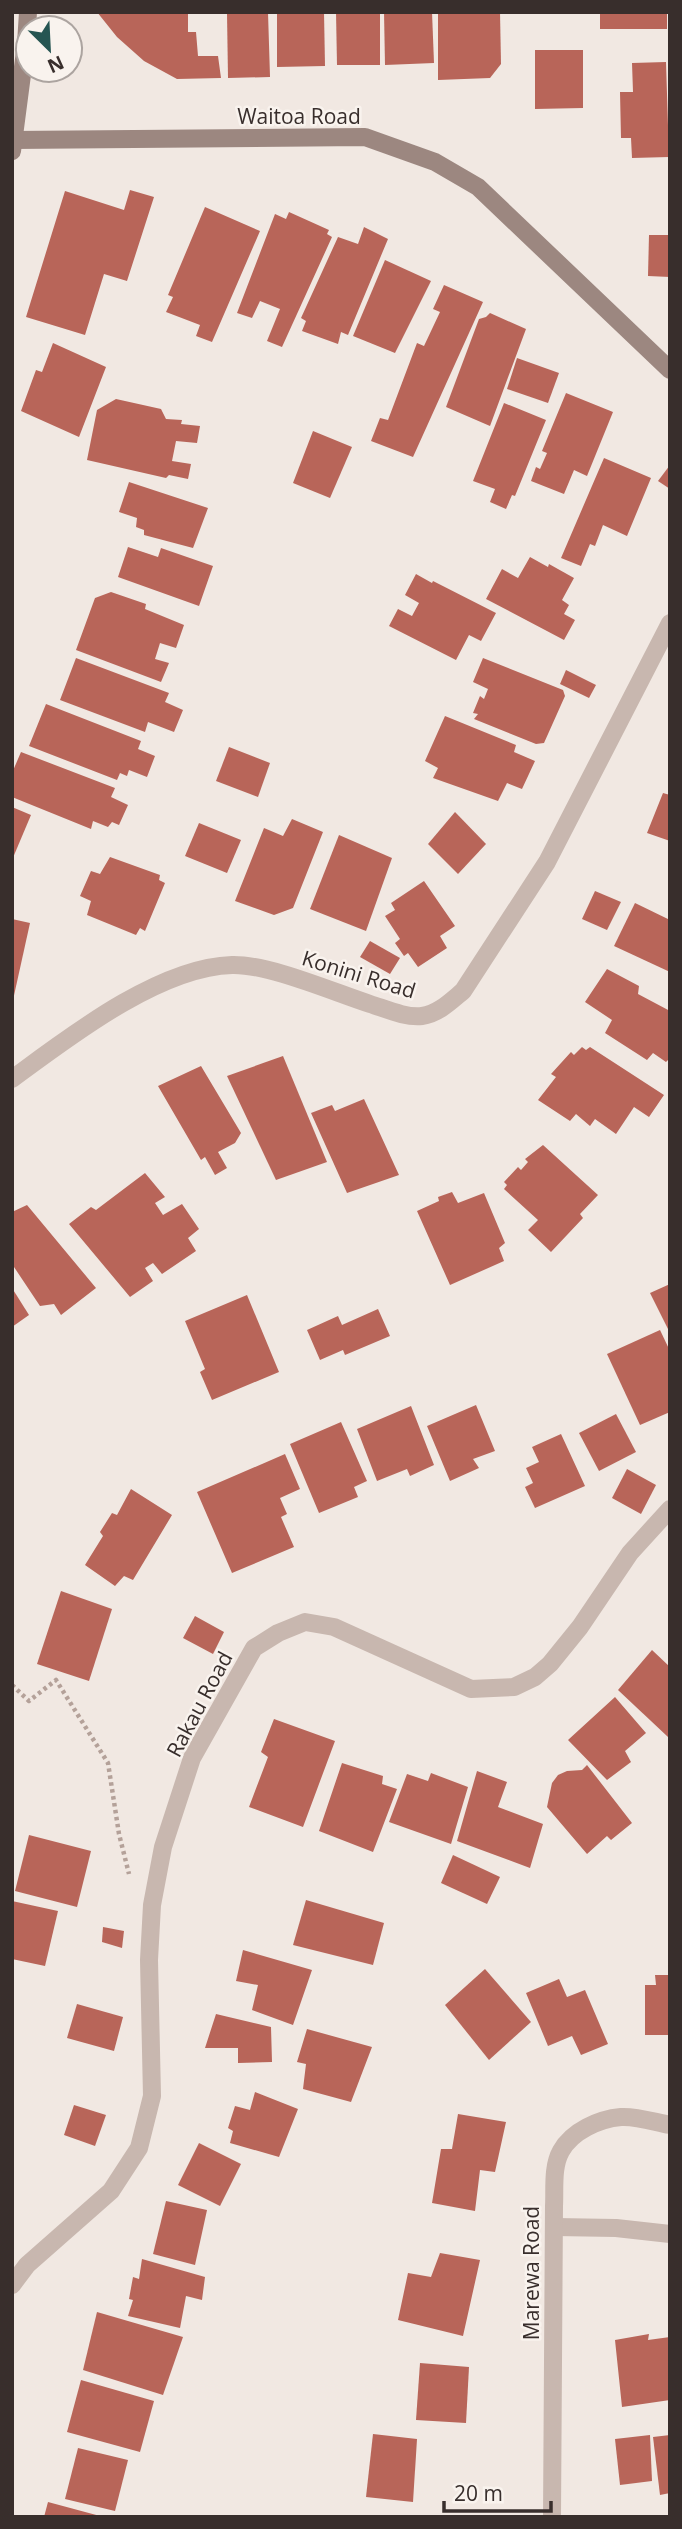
<svg xmlns="http://www.w3.org/2000/svg" width="682" height="2529" font-family="'Open Sans',sans-serif">
<style>
.building{fill:#b86559}
.lines{fill:none;stroke-linecap:round;stroke-linejoin:round}
.path{stroke:#b4a199;stroke-width:4.5;stroke-dasharray:3.5 3.5;stroke-linecap:butt}
.street{stroke:#c8b7af;stroke-width:18}
.secondary{stroke:#9c8780;stroke-width:18}
.labels{text-anchor:middle;dominant-baseline:central;stroke-width:5;stroke-linejoin:round;paint-order:stroke}
.street-label{font-size:21px;fill:#382e2c;stroke:#f9f3ee}
</style>
<rect width="100%" height="100%" fill="#f1e8e2"/>
<g class="building">
<polygon points="97,12 188,12 188,32 196,32 198,56 218,56 221,78 177,79 144,61 117,37"/>
<polygon points="268,12 270,77 228,78 227,13"/>
<polygon points="277,12 324,12 325,66 277,67"/>
<polygon points="336,12 380,12 380,65 337,65"/>
<polygon points="384,12 432,12 434,63 385,65"/>
<polygon points="438,12 500,12 501,64 490,78 438,80"/>
<rect x="600" y="12" width="67" height="17"/>
<polygon points="535,50 583,50 583,108 535,109"/>
<polygon points="666,62 669,157 632,158 631,138 621,138 620,92 633,92 632,63"/>
<polygon points="130,190 154,197 127,281 104,274 85,335 26,317 65,191 124,210"/>
<polygon points="205,207 260,231 212,342 196,336 200,325 166,312 173,297 168,295"/>
<polygon points="289,212 329,230 327,234 332,237 282,347 267,341 280,309 260,301 252,318 237,313 275,214 286,219"/>
<polygon points="364,227 388,239 348,335 341,332 338,344 302,331 306,321 301,318 338,237 358,244"/>
<polygon points="649,235 670,235 670,277 648,276"/>
<polygon points="385,260 431,281 395,353 353,336"/>
<polygon points="444,285 483,302 413,457 371,441 380,418 388,420 417,343 424,346 440,312 433,309"/>
<polygon points="490,313 526,329 490,426 446,407 479,319 486,317"/>
<polygon points="53,343 106,367 79,437 21,411 36,370 42,372"/>
<polygon points="517,358 559,373 548,403 507,389"/>
<polygon points="566,393 613,412 587,476 574,470 564,494 531,481 536,467 540,469 547,453 542,451"/>
<polygon points="116,399 161,409 166,419 182,420 181,424 200,426 197,443 176,441 172,461 191,464 188,479 169,475 166,478 87,460 97,410"/>
<polygon points="504,403 546,420 515,496 512,495 506,509 490,502 495,489 473,481"/>
<polygon points="313,431 352,447 330,498 293,483"/>
<polygon points="604,458 651,478 627,536 603,525 595,546 590,544 581,566 561,558"/>
<polygon points="670,465 670,489 658,481"/>
<polygon points="129,482 208,508 193,548 144,535 144,530 136,527 137,518 119,512"/>
<polygon points="128,547 158,557 161,548 213,566 199,606 118,577"/>
<polygon points="530,557 548,567 549,564 574,578 562,600 569,605 564,614 575,620 564,640 486,599 502,569 518,578"/>
<polygon points="416,574 432,583 433,581 496,613 481,641 469,635 456,660 389,626 398,609 412,616 419,603 405,595"/>
<polygon points="111,592 146,604 145,609 184,625 176,648 160,643 155,659 169,663 161,682 76,650 95,598"/>
<polygon points="76,658 169,693 165,702 183,710 174,732 148,722 145,732 60,700"/>
<polygon points="483,658 563,690 565,696 544,743 536,744 474,719 478,714 473,713 480,696 484,699 488,689 473,682"/>
<polygon points="566,670 596,685 589,698 560,684"/>
<polygon points="46,704 141,741 138,749 155,756 147,777 129,770 127,776 120,773 117,780 29,746"/>
<polygon points="445,716 516,745 514,752 535,761 522,789 507,783 498,801 433,778 438,768 425,761"/>
<polygon points="229,747 270,763 258,797 216,781"/>
<polygon points="21,752 115,788 111,797 128,805 119,825 112,822 108,827 93,821 91,829 12,797 12,773"/>
<polygon points="663,793 670,795 670,841 647,833"/>
<polygon points="12,807 31,815 12,860"/>
<polygon points="455,812 486,844 458,874 428,844"/>
<polygon points="292,819 323,832 293,908 274,915 235,901 264,828 283,836"/>
<polygon points="199,823 241,840 227,873 185,856"/>
<polygon points="339,835 392,858 366,931 310,909"/>
<polygon points="110,857 160,875 159,880 165,883 145,931 140,928 136,935 87,915 91,901 80,896 91,871 100,874"/>
<polygon points="424,881 455,926 440,936 447,948 418,967 408,953 404,956 395,943 400,939 385,916 395,910 391,903"/>
<polygon points="595,891 621,902 607,930 582,919"/>
<polygon points="635,903 670,920 670,972 614,946"/>
<polygon points="12,919 30,923 13,1000 12,1000"/>
<polygon points="370,941 400,958 390,974 360,957"/>
<polygon points="607,969 639,986 638,994 670,1011 670,1058 666,1062 653,1053 647,1060 605,1033 612,1020 585,1002"/>
<polygon points="582,1047 586,1050 590,1047 664,1095 649,1117 634,1107 616,1134 595,1119 590,1126 576,1114 570,1121 538,1100 556,1077 551,1074 571,1052 574,1055"/>
<polygon points="283,1056 327,1162 276,1180 227,1076"/>
<polygon points="201,1066 241,1133 235,1143 218,1152 227,1168 215,1175 205,1157 201,1160 158,1086"/>
<polygon points="364,1099 399,1175 347,1193 311,1113 332,1105 335,1111"/>
<polygon points="543,1145 598,1195 580,1214 583,1218 551,1252 528,1230 538,1220 504,1189 507,1185 504,1182 518,1167 521,1170 528,1162 525,1159"/>
<polygon points="145,1173 165,1197 155,1203 163,1215 182,1204 199,1229 188,1238 196,1251 162,1274 153,1263 145,1268 153,1281 130,1297 69,1224 91,1207 96,1210"/>
<polygon points="452,1192 458,1203 484,1193 505,1243 499,1248 504,1261 450,1285 417,1211 439,1201 438,1197"/>
<polygon points="27,1205 96,1288 61,1315 54,1304 40,1306 12,1264 12,1212"/>
<polygon points="670,1284 670,1333 650,1293"/>
<polygon points="12,1288 29,1315 12,1327"/>
<polygon points="247,1295 279,1372 212,1400 200,1372 205,1369 185,1321"/>
<polygon points="378,1309 390,1336 345,1355 343,1350 320,1360 307,1330 338,1316 342,1325"/>
<polygon points="660,1330 670,1351 670,1412 640,1425 607,1354"/>
<polygon points="476,1405 495,1451 473,1459 479,1468 450,1481 427,1426"/>
<polygon points="411,1406 434,1465 410,1476 407,1469 377,1481 357,1429"/>
<polygon points="616,1414 636,1452 599,1471 579,1433"/>
<polygon points="341,1422 367,1481 354,1487 358,1497 319,1513 290,1444"/>
<polygon points="561,1434 585,1486 535,1508 525,1487 533,1483 526,1468 539,1462 532,1447"/>
<polygon points="285,1454 300,1489 280,1498 287,1514 281,1517 294,1547 232,1573 197,1492"/>
<polygon points="627,1469 656,1485 641,1514 612,1498"/>
<polygon points="131,1489 172,1515 133,1580 124,1576 115,1586 85,1565 103,1536 100,1532 112,1513 117,1515"/>
<polygon points="61,1591 112,1609 89,1681 37,1664"/>
<polygon points="195,1616 224,1632 213,1654 183,1638"/>
<polygon points="652,1650 670,1667 668,1737 618,1690"/>
<polygon points="615,1697 646,1733 625,1751 631,1762 607,1780 568,1740"/>
<polygon points="274,1719 335,1741 303,1827 249,1807 268,1757 261,1752"/>
<polygon points="342,1763 383,1776 382,1784 397,1789 373,1852 319,1831"/>
<polygon points="587,1765 632,1823 611,1840 607,1836 587,1854 547,1807 552,1783 558,1775 567,1771 582,1770"/>
<polygon points="477,1771 507,1782 498,1807 543,1824 530,1868 457,1841"/>
<polygon points="431,1773 468,1787 451,1844 389,1822 407,1774 428,1781"/>
<polygon points="29,1835 91,1851 77,1907 15,1891"/>
<polygon points="453,1855 500,1877 487,1904 441,1883"/>
<polygon points="306,1900 384,1923 373,1965 293,1945"/>
<polygon points="12,1901 58,1911 45,1966 12,1959"/>
<polygon points="103,1927 124,1931 122,1948 102,1942"/>
<polygon points="243,1950 312,1970 293,2025 252,2010 258,1985 236,1981"/>
<polygon points="485,1969 531,2022 489,2060 445,2005"/>
<polygon points="655,1975 670,1975 670,2035 645,2035 645,1985 656,1985"/>
<polygon points="559,1979 567,1997 585,1990 608,2044 581,2055 572,2036 548,2046 526,1993"/>
<polygon points="77,2004 123,2017 114,2051 67,2038"/>
<polygon points="216,2014 271,2027 272,2062 238,2063 238,2048 205,2048"/>
<polygon points="307,2029 372,2047 351,2102 303,2089 306,2064 297,2062"/>
<polygon points="255,2092 298,2109 279,2157 230,2143 233,2131 228,2128 235,2106 250,2110"/>
<polygon points="74,2105 106,2115 95,2146 64,2135"/>
<polygon points="458,2114 506,2122 495,2172 480,2170 475,2211 432,2203 441,2149 452,2149"/>
<polygon points="199,2143 241,2164 220,2206 178,2185"/>
<polygon points="166,2201 207,2210 195,2265 153,2254"/>
<polygon points="440,2253 480,2260 463,2336 398,2320 408,2273 431,2277"/>
<polygon points="142,2259 205,2277 202,2300 186,2296 180,2328 128,2316 133,2300 129,2299 133,2277 139,2279"/>
<polygon points="97,2312 183,2337 163,2395 83,2370"/>
<polygon points="649,2334 648,2340 670,2337 670,2400 622,2407 615,2340"/>
<polygon points="420,2363 469,2367 466,2423 416,2420"/>
<polygon points="81,2380 154,2401 140,2452 67,2432"/>
<polygon points="373,2434 417,2439 413,2502 366,2497"/>
<polygon points="650,2435 652,2481 620,2485 615,2439"/>
<polygon points="670,2435 670,2493 660,2495 653,2437"/>
<polygon points="78,2448 128,2460 115,2511 65,2499"/>
<polygon points="48,2502 100,2516 100,2517 44,2517"/>
</g>
<g class="lines">
<polyline class="path" points="12,1685 29,1701 56,1680 108,1763 119,1834 129,1874"/>
<g class="street">
<path d="M12,1079C69,1037 159,967 232,965C269,964 333,992 370,1004C386,1009 406,1018 422,1016C438,1014 451,1001 463,991L547,862L670,623"/>
<polyline points="555,2227 616,2228 670,2234"/>
<polyline points="12,2285 27,2265 111,2191 139,2148 152,2096 149,1960 152,1905 163,1847 192,1758 254,1648 278,1633 305,1622 334,1627 471,1689 514,1687 535,1677 550,1664 580,1627 630,1553 670,1509"/>
<path d="M552,2517L554,2206C555,2189 552,2167 561,2151C572,2131 599,2119 621,2117C637,2116 654,2122 670,2125"/>
</g>
<g class="secondary">
<polyline points="12,140 365,137 435,162 478,187 670,370"/>
<polyline points="12,151 26,44 28,12"/>
</g>
</g>
<g class="labels">
<g class="street-label">
<text x="299" y="116">Waitoa Road</text>
<text transform="translate(359 974) rotate(17)">Konini Road</text>
<text transform="translate(199 1704) rotate(-62)">Rakau Road</text>
<text transform="translate(531 2273) rotate(-90)">Marewa Road</text>
</g>
</g>
<rect width="682" height="2529" fill="none" stroke="#382e2c" stroke-width="28"/>
<g transform="translate(49 49) rotate(156)"><circle r="33" fill="#f9f3ee" stroke="#aca4a0" stroke-width="2"/>
<path d="M0-5L12 26L0 18L-12 26Z" fill="#265552"/>
<text y="-10" font-size="19" font-weight="bold" text-anchor="middle" fill="#382e2c">N</text>
</g>
<path d="M444 2501v10h107v-10" fill="none" stroke="#382e2c" stroke-width="3.5"/>
<text x="454" y="2501" font-size="21" fill="#382e2c" stroke="#f9f3ee" stroke-width="5" paint-order="stroke">20 m</text>
</svg>
